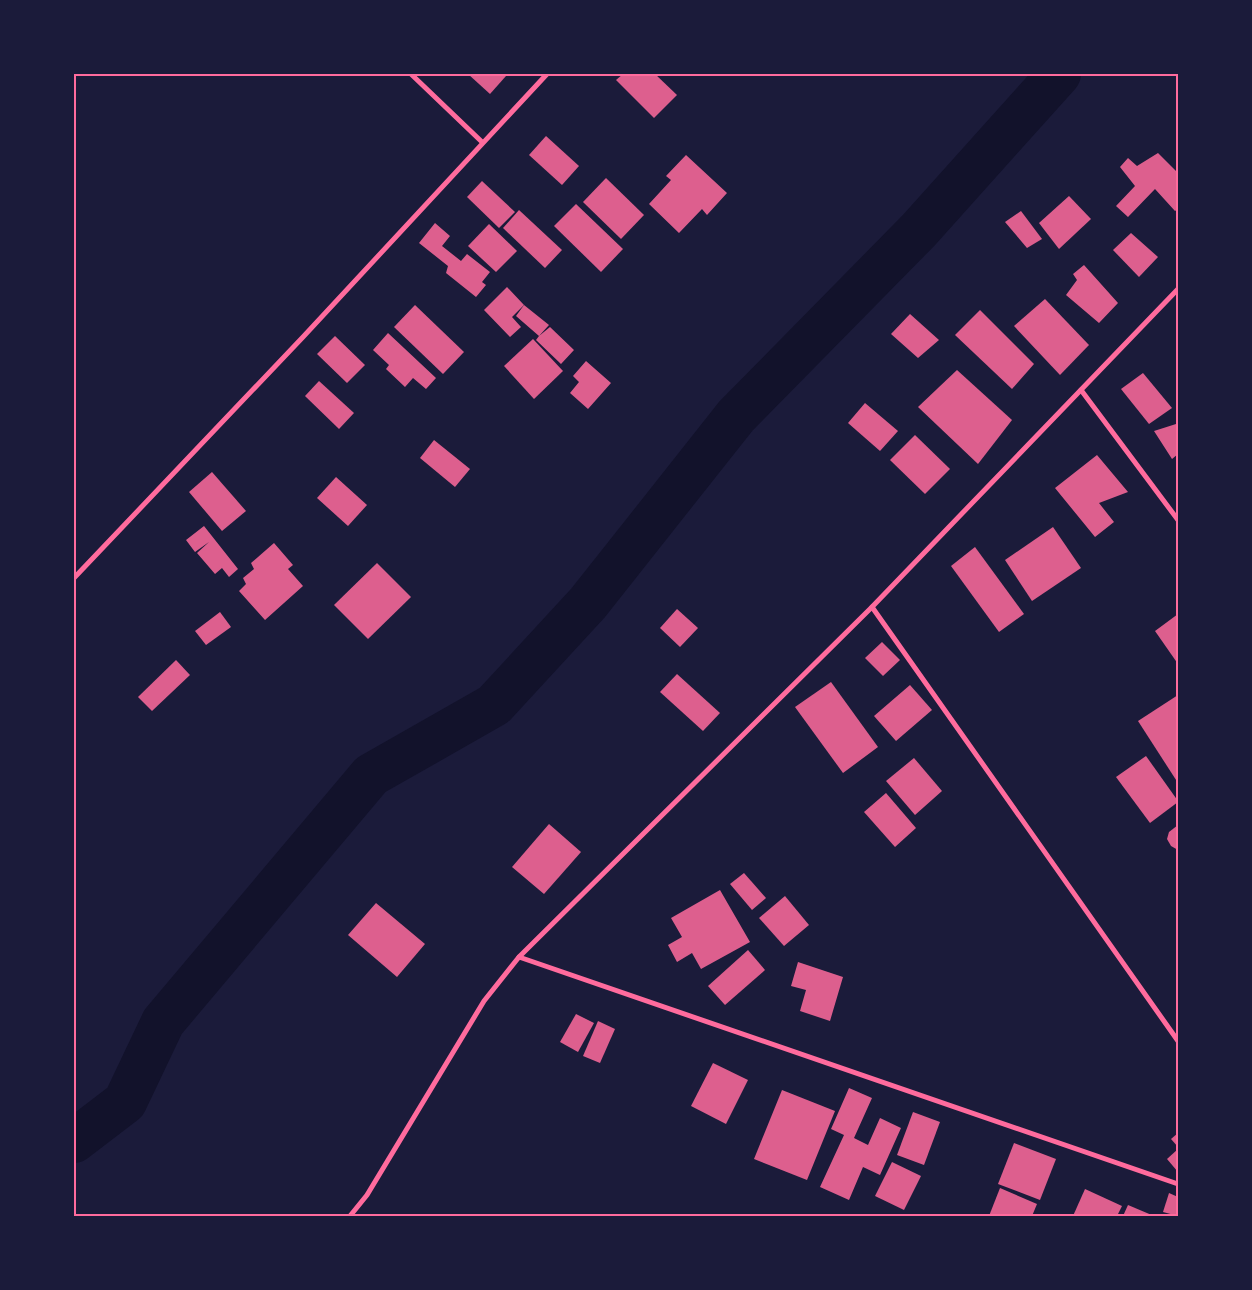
<svg xmlns="http://www.w3.org/2000/svg" width="1252" height="1290" font-family="Bitter,serif">
<style>
.lines{fill:none;stroke-linecap:round;stroke-linejoin:round}
.river{stroke:#12122b;stroke-width:44}
.building{fill:#dd5f8e}
.minor{stroke:#ff6b9d;stroke-width:5}
.neatline{fill:none;stroke:#ff6b9d;stroke-width:2}
</style>
<rect width="100%" height="100%" fill="#1b1b3a"/>
<g class="lines">
<polyline class="river" points="74,1141 125,1102 163,1022 371,775 494,705 588,603 736,416 919,230 1059,74"/>
</g>
<g class="building">
<polygon points="468,74 503,74 506,76 490,94"/>
<polygon points="623,74 655,74 677,95 654,118 616,80"/>
<polygon points="546,136 579,166 562,185 529,155"/>
<polygon points="1158,153 1178,173 1178,209 1175,211 1155,189 1128,217 1116,206 1135,186 1120,167 1128,158 1137,166"/>
<polygon points="686,155 727,193 707,215 702,209 679,233 649,204 671,180 666,176"/>
<polygon points="606,178 644,215 621,239 583,202"/>
<polygon points="482,181 515,212 499,228 467,197"/>
<polygon points="1069,196 1091,219 1059,249 1039,223"/>
<polygon points="576,204 623,249 601,272 554,226"/>
<polygon points="519,210 562,250 545,268 503,228"/>
<polygon points="1021,211 1042,239 1027,248 1005,222"/>
<polygon points="435,223 450,236 442,246 461,261 467,254 490,272 482,282 486,285 476,297 446,273 448,266 419,243"/>
<polygon points="489,224 517,251 496,272 468,246"/>
<polygon points="1131,233 1158,257 1139,277 1113,250"/>
<polygon points="1084,265 1118,303 1099,323 1066,295 1077,280 1073,274"/>
<polygon points="507,287 524,305 512,317 521,327 510,337 484,310"/>
<polygon points="1045,299 1089,345 1060,375 1014,326"/>
<polygon points="415,305 464,352 443,374 394,327"/>
<polygon points="524,305 549,325 539,336 550,327 574,350 561,364 536,340 539,336 516,316"/>
<polygon points="980,310 1034,364 1012,389 955,335"/>
<polygon points="910,314 939,340 918,358 891,334"/>
<polygon points="388,333 436,378 426,389 413,378 405,387 386,369 389,365 373,350"/>
<polygon points="335,336 365,365 347,383 317,354"/>
<polygon points="533,339 563,371 534,399 504,366"/>
<polygon points="586,361 611,383 588,409 570,393 579,382 573,376"/>
<polygon points="957,370 1012,420 978,464 918,407"/>
<polygon points="1143,373 1172,408 1149,424 1121,389"/>
<polygon points="319,381 354,413 339,429 305,396"/>
<polygon points="865,403 898,431 880,451 848,423"/>
<polygon points="1178,412 1178,454 1172,459 1154,431 1176,424 1176,413"/>
<polygon points="915,435 950,469 925,494 890,460"/>
<polygon points="434,440 470,469 455,487 420,458"/>
<polygon points="1097,455 1128,492 1099,503 1114,522 1095,537 1055,488"/>
<polygon points="212,472 246,511 222,531 189,492"/>
<polygon points="336,477 367,505 348,526 317,498"/>
<polygon points="204,526 238,569 229,577 222,568 215,574 197,553 209,542 195,552 186,540"/>
<polygon points="1053,527 1081,568 1032,601 1005,560"/>
<polygon points="274,543 293,565 288,569 303,586 265,620 239,591 246,584 243,578 254,569 251,563"/>
<polygon points="975,547 1024,614 999,632 951,566"/>
<polygon points="377,563 411,597 368,639 334,605"/>
<polygon points="677,609 698,628 680,647 660,628"/>
<polygon points="220,612 231,627 206,645 195,631"/>
<polygon points="1178,614 1178,664 1155,631"/>
<polygon points="882,642 900,660 883,676 865,658"/>
<polygon points="176,660 190,675 152,711 138,697"/>
<polygon points="677,674 720,713 703,731 660,692"/>
<polygon points="831,682 878,747 843,773 795,707"/>
<polygon points="910,685 932,710 896,741 874,716"/>
<polygon points="1178,695 1178,783 1138,721"/>
<polygon points="1146,756 1178,801 1178,802 1150,823 1116,777"/>
<polygon points="914,758 942,791 915,815 886,781"/>
<polygon points="886,793 916,828 895,847 864,812"/>
<polygon points="549,824 581,852 544,894 512,867"/>
<polygon points="1178,825 1178,850 1171,846 1167,839 1169,832"/>
<polygon points="744,873 766,898 752,910 730,884"/>
<polygon points="720,890 750,942 701,969 692,953 677,962 668,945 682,937 671,918"/>
<polygon points="785,896 809,925 784,946 759,918"/>
<polygon points="376,903 425,944 397,977 348,935"/>
<polygon points="748,950 765,970 725,1005 708,986"/>
<polygon points="798,962 843,977 830,1021 800,1011 806,990 791,986"/>
<polygon points="576,1014 594,1023 578,1052 560,1042"/>
<polygon points="598,1021 615,1029 600,1063 583,1056"/>
<polygon points="713,1063 748,1080 726,1124 691,1106"/>
<polygon points="849,1088 872,1098 854,1138 868,1145 880,1118 901,1128 880,1175 863,1167 849,1200 820,1187 844,1135 831,1129"/>
<polygon points="782,1090 835,1111 807,1180 754,1159"/>
<polygon points="913,1112 940,1122 924,1165 897,1155"/>
<polygon points="1178,1133 1178,1147 1171,1139"/>
<polygon points="1014,1143 1056,1159 1040,1200 998,1184"/>
<polygon points="1178,1149 1178,1172 1167,1159"/>
<polygon points="892,1162 921,1176 904,1210 875,1196"/>
<polygon points="1000,1188 1037,1204 1032,1216 989,1216"/>
<polygon points="1085,1189 1122,1206 1117,1216 1073,1216"/>
<polygon points="1169,1193 1178,1197 1178,1216 1163,1212"/>
<polygon points="1128,1205 1154,1216 1123,1216"/>
</g>
<g class="lines">
<g class="minor">
<polyline points="411,74 482,142"/>
<polyline points="1081,390 1178,520"/>
<polyline points="74,578 303,337 547,74"/>
<polyline points="872,607 1178,1041"/>
<polyline points="519,957 1178,1184"/>
<polyline points="350,1216 367,1195 484,1001 519,957 872,607 1178,289"/>
</g>
</g>
<rect width="1252" height="1290" fill="none" stroke="#1b1b3a" stroke-width="150"/>
<rect x="75" y="75" width="1102" height="1140" class="neatline"/>
</svg>
